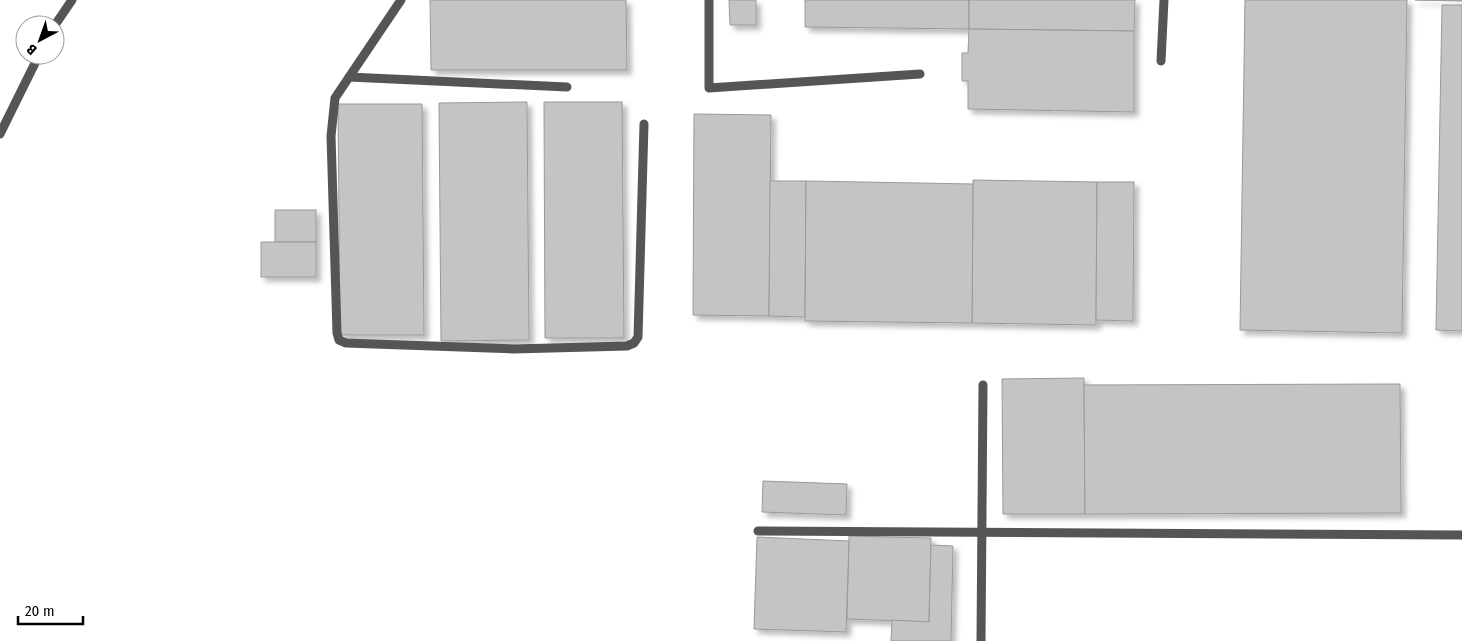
<svg xmlns="http://www.w3.org/2000/svg" width="1462" height="641" font-family="'Fira Sans Condensed',sans-serif">
<style>
.building{fill:#c4c4c4;stroke:#999;filter:url(#shadow)}
.lines{fill:none;stroke-linecap:round;stroke-linejoin:round}
.lane{stroke:#555;stroke-width:9}
</style>
<defs>
<filter id="shadow"><feDropShadow dx="4.5" dy="4.5" stdDeviation="2.5" flood-color="#0004"/></filter>
</defs>
<rect width="100%" height="100%" fill="#fff"/>
<g class="building">
<polygon points="430,0 626,0 627,70 431,70"/>
<polygon points="729,0 756,0 756,25 730,25"/>
<polygon points="805,0 969,0 969,29 805,27"/>
<polygon points="969,0 1135,0 1134,31 969,29"/>
<polygon points="1245,0 1407,0 1402,333 1240,330"/>
<polygon points="1415,0 1462,0 1462,1"/>
<polygon points="1442,5 1462,5 1462,331 1436,330"/>
<polygon points="969,29 1134,31 1134,112 968,109 968,81 962,81 962,53 968,53"/>
<polygon points="527,102 529,340 441,341 439,103"/>
<polygon points="544,102 622,102 624,338 545,338"/>
<polygon points="338,104 422,104 424,335 340,335"/>
<polygon points="694,114 771,115 769,316 693,315"/>
<polygon points="973,180 1097,182 1096,325 972,323"/>
<polygon points="770,181 806,181 805,317 769,316"/>
<polygon points="806,181 973,184 972,323 805,321"/>
<polygon points="1097,182 1134,182 1133,321 1096,320"/>
<rect x="275" y="210" width="41" height="32"/>
<rect x="261" y="242" width="55" height="35"/>
<polygon points="1084,378 1085,514 1003,514 1002,379"/>
<polygon points="1400,384 1401,513 1085,514 1084,385"/>
<polygon points="763,481 847,484 846,515 762,512"/>
<polygon points="849,536 931,538 929,622 847,619"/>
<polygon points="757,537 849,541 846,632 754,629"/>
<polygon points="931,545 953,546 951,641 891,641 892,620 929,622"/>
</g>
<g class="lines">
<g class="lane">
<polyline points="401,0 335,98 331,136 337,333 339,340 346,343 514,349 627,346 634,343 638,337 644,124"/>
<polyline points="709,0 709,88 920,74"/>
<polyline points="55,25 72,0"/>
<polyline points="1161,61 1164,0"/>
<polyline points="349,77 567,87"/>
<polyline points="0,134 39,55"/>
<polyline points="758,531 1462,535"/>
<polyline points="981,641 983,385"/>
</g>
</g>
<g transform="translate(40 40) rotate(221)"><circle r="24" fill="#ffffff" stroke="#999999"/>
<path d="M0-4L9 19L0 12L-9 19Z" fill="#000000"/>
<text y="-8" font-size="14" font-weight="bold" text-anchor="middle" fill="#000000">B</text>
</g>
<path d="M18 616v8h65v-8" fill="none" stroke="#000000" stroke-width="2.5"/>
<text x="25" y="616" font-size="15" fill="#000000" stroke="#ffffff" stroke-width="4" paint-order="stroke">20 m</text>
</svg>
